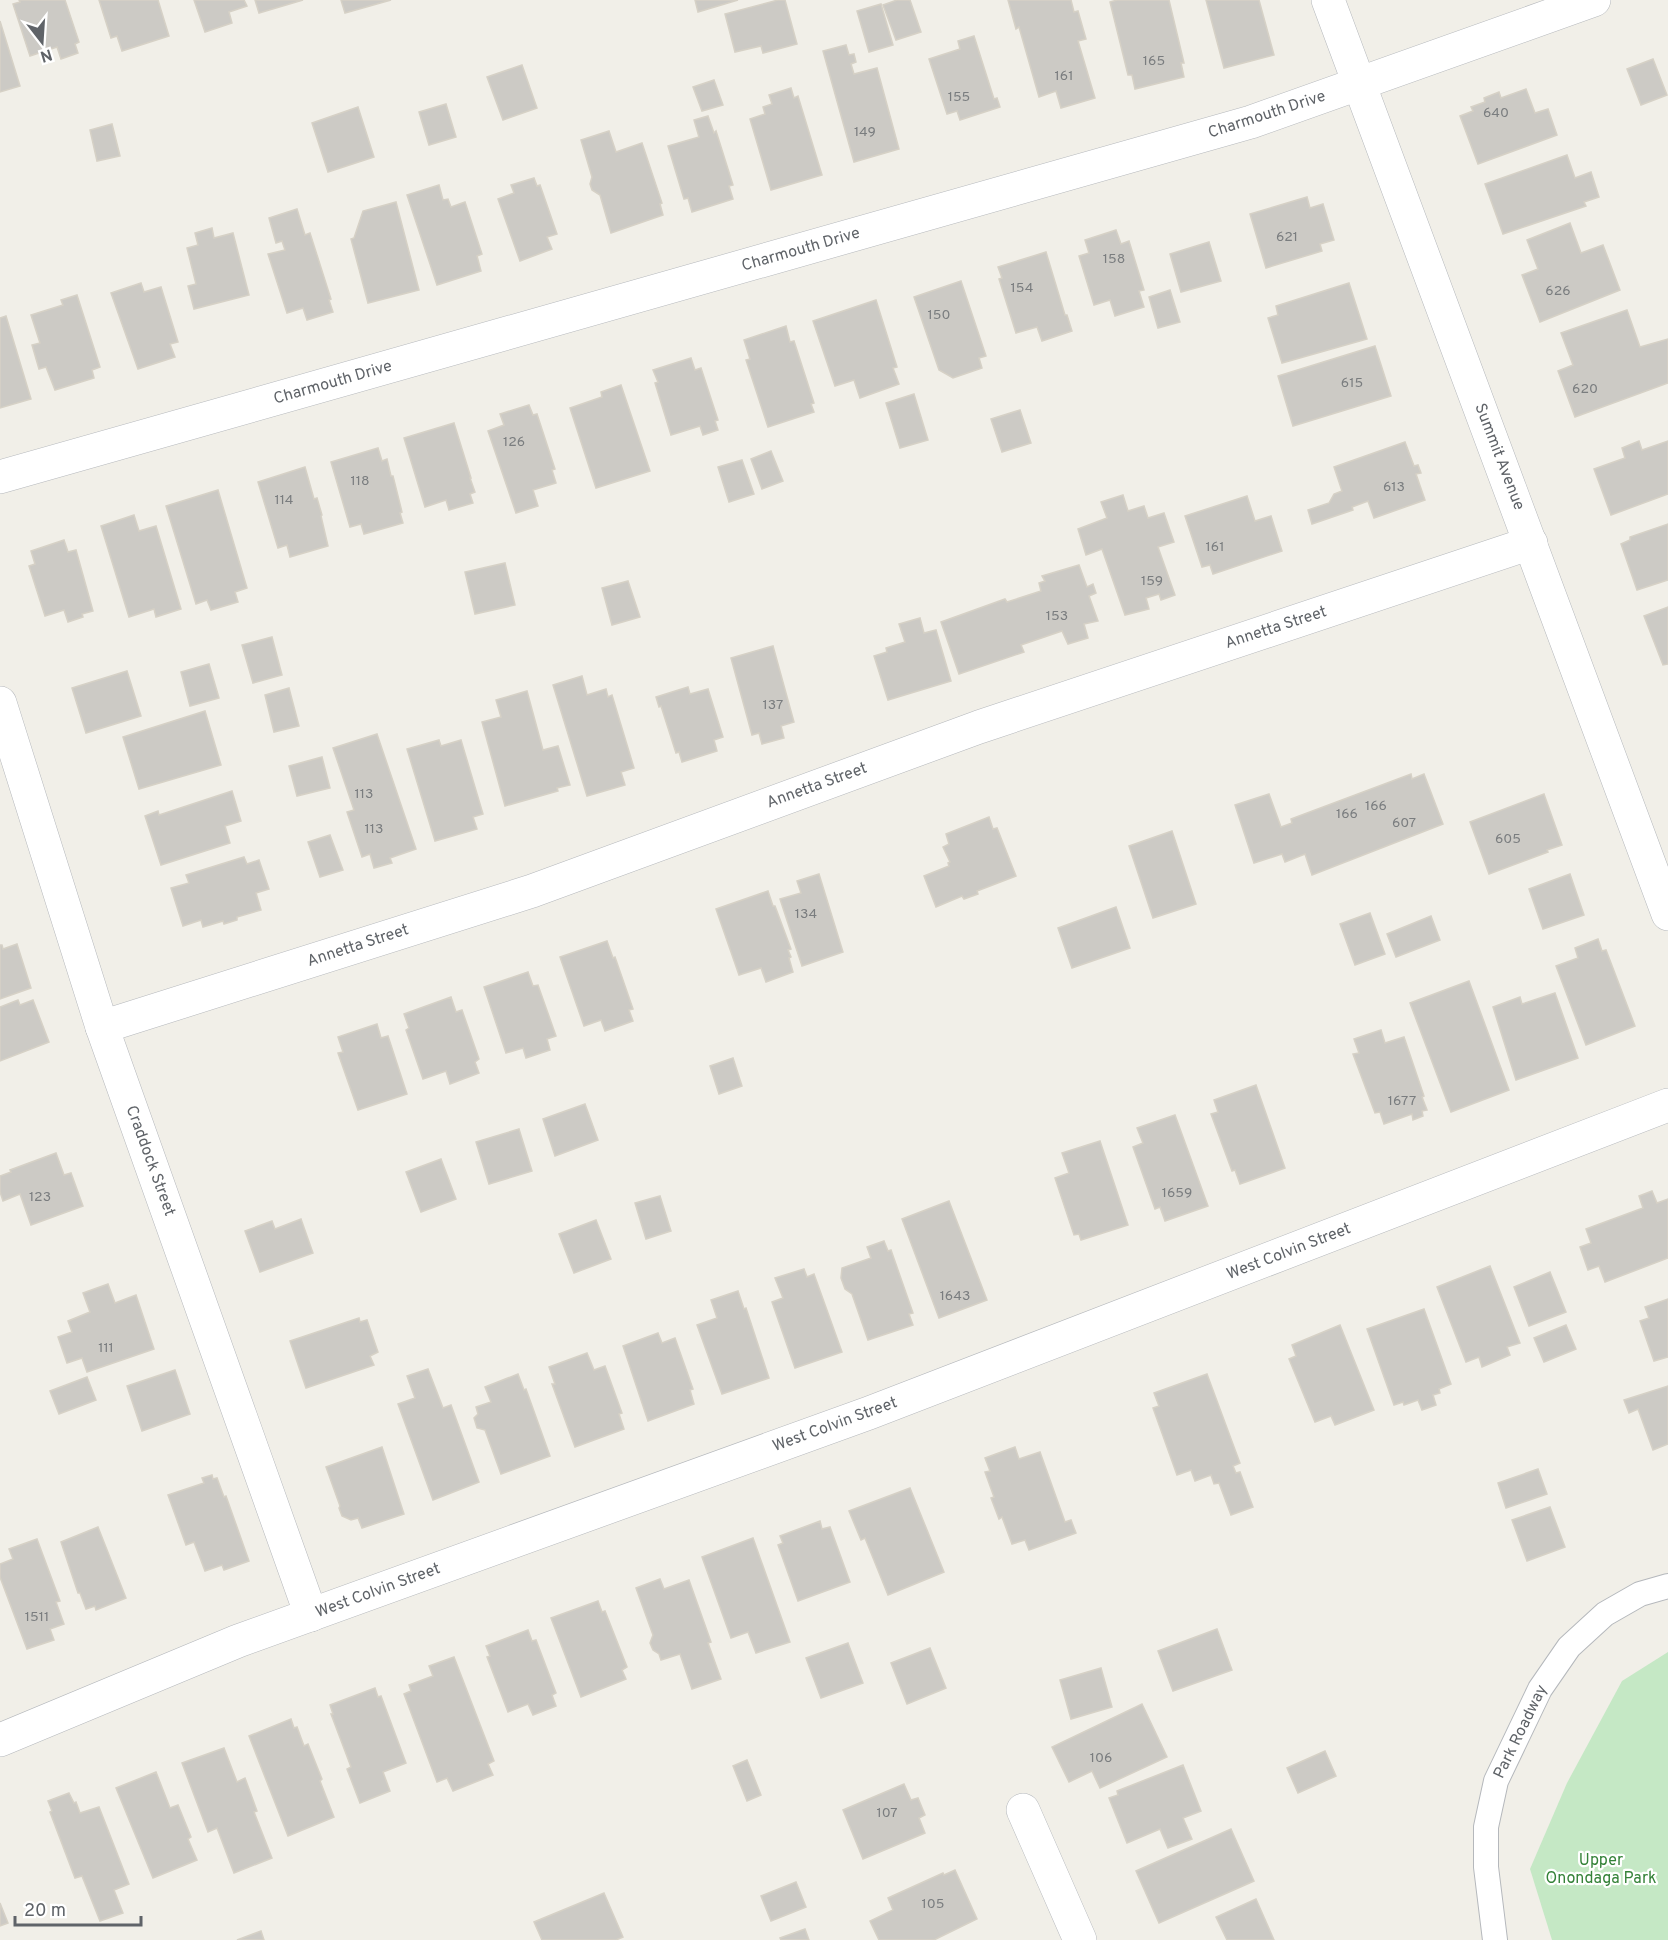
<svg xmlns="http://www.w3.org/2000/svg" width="1668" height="1940" font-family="Overpass,sans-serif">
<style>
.green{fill:#c5e8c5}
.building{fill:#cccac5;stroke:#d6d1c6;stroke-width:1.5}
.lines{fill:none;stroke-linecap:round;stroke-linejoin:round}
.lane-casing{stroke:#b5b8bc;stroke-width:26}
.street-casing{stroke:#b5b8bc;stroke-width:34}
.lane{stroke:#fff;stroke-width:24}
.street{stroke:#fff;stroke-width:33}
.labels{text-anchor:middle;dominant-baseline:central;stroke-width:4.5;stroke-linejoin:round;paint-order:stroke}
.number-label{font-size:14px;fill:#7a7d7f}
.street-label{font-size:16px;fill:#5f6368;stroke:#fff}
.park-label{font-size:16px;fill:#348238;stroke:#fff}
</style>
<rect width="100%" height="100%" fill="#f1efe8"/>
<polygon class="green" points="1668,1652 1668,1940 1552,1940 1530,1869 1567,1783 1622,1681"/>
<g class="building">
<polygon points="19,0 65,0 79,42 75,44 78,53 61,59 57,47 30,56 13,4 20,2"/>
<polygon points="99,0 158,0 169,36 122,51 117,36 111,38"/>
<polygon points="194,0 244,0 247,6 229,12 232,23 205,32"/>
<polygon points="255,0 303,0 259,13"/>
<polygon points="341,0 391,0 345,13"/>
<polygon points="695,0 738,0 698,12"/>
<polygon points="778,0 785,0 797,44 763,53 761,46 735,52 725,14"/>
<polygon points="897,0 910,0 921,32 896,40 883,5"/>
<polygon points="1008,0 1071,0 1074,12 1078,11 1086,39 1078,41 1095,98 1061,108 1056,91 1039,97 1019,27 1016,29"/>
<polygon points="1117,0 1169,0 1184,63 1181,63 1184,77 1135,89 1132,75 1128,75 1110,2"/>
<polygon points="1206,0 1259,0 1274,55 1224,68"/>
<polygon points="881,4 893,45 869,52 857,11"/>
<polygon points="0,21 20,86 0,92"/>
<polygon points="974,36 994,99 997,98 1000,107 960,120 957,111 947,114 929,59 960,49 958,41"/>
<polygon points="846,45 849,55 854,54 856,62 851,64 854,74 877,68 899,149 854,162 823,51"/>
<polygon points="1653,59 1667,95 1641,105 1627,69"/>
<polygon points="522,65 537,108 503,120 487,77"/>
<polygon points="714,80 723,105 702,111 693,87"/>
<polygon points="791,88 794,98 798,96 822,175 771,190 750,119 765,114 763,107 772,104 769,95"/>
<polygon points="1526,89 1535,113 1548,109 1557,135 1478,164 1460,116 1473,111 1471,107 1485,102 1484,98 1499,92 1501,98"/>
<polygon points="446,104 456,137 429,145 419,112"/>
<polygon points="358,107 374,157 328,172 312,123"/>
<polygon points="708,116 714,133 716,131 733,185 729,186 733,199 692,212 688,198 684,199 668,146 699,137 694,120"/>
<polygon points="112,124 120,156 97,161 90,130"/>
<polygon points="609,131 616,152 642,143 662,203 660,204 663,215 611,233 600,195 592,190 590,184 592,177 581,140"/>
<polygon points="1567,155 1575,178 1591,172 1599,197 1584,202 1586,206 1503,234 1485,184"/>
<polygon points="534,178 537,186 540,185 557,234 547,237 552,249 520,261 498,199 514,193 511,185"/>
<polygon points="439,185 443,200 448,199 451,207 465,202 482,254 477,256 481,271 437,285 407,195"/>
<polygon points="1307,197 1310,208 1323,204 1334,240 1320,244 1322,251 1266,268 1250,214"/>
<polygon points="396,202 419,290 368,303 351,239 354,238 363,211"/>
<polygon points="297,209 305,235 310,233 331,299 329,300 333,312 307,320 303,308 287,313 268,254 285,250 282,241 276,243 269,218"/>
<polygon points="1570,223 1581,253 1603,245 1620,290 1540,322 1522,275 1538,269 1527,240"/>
<polygon points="212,228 214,238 233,233 249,295 194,309 188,286 196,284 187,248 198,245 195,233"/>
<polygon points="1116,230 1121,244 1129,241 1144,290 1139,291 1144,307 1115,316 1110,300 1094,305 1079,256 1089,253 1085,240"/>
<polygon points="1209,242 1221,281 1181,292 1170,254"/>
<polygon points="1046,252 1065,315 1067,315 1072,331 1042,341 1037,327 1016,333 999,279 1002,278 998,267"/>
<polygon points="961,281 986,356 979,358 982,368 953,378 939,370 914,297"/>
<polygon points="141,283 144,292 161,287 178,342 170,344 175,357 138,369 111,293"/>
<polygon points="1349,283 1367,339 1282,363 1268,318 1278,315 1276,306"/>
<polygon points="1170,290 1180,322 1158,328 1149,297"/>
<polygon points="77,295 100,367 92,370 94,378 55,390 46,367 39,369 32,345 40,343 31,315 63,305 61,300"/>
<polygon points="876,300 897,367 893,368 899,384 860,398 854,380 835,386 813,321"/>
<polygon points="1627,310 1640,347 1668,339 1668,383 1575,417 1558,371 1573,365 1561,333"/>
<polygon points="6,316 31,399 0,408 0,318"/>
<polygon points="786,326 790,342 794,341 814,403 811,404 814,412 768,427 746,360 750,359 744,340"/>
<polygon points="1375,346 1391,396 1293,426 1278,376"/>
<polygon points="691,358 695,370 701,368 718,420 715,421 718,430 703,435 700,426 671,435 655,383 658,382 653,370"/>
<polygon points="621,385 650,471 596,488 570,408 602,397 601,392"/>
<polygon points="914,394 928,440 900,448 886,403"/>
<polygon points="529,405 533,415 537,414 555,469 552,470 556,483 533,490 538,506 516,513 488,431 504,425 500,414"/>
<polygon points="1020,410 1031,443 1002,452 991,419"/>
<polygon points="454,423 471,478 470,478 475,492 470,494 473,503 449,510 446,500 425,507 404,438"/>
<polygon points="1639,441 1642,450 1668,441 1668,494 1611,515 1594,469 1625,458 1622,448"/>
<polygon points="1405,442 1414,466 1418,465 1421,473 1416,474 1425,500 1374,518 1368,501 1352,507 1353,510 1312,524 1308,510 1329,503 1334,494 1342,491 1334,467"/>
<polygon points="378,448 382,461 387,459 391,476 393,476 402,512 400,513 403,523 364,534 361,524 350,527 331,462"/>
<polygon points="771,451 783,481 762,489 751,459"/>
<polygon points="742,460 754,494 729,502 718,467"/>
<polygon points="305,467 314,499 317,498 322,515 321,516 328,546 290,557 287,545 278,548 258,482"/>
<polygon points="218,490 247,588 235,592 238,602 211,610 207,600 196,604 166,506"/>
<polygon points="1123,495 1128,511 1144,506 1148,518 1164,513 1174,542 1158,547 1175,595 1161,600 1159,594 1146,598 1149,609 1125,615 1102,549 1086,555 1078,529 1107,518 1101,502"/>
<polygon points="1247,496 1255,521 1271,516 1282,551 1213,574 1210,565 1202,567 1185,516"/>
<polygon points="134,515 139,531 156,526 181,609 156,617 154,609 129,617 101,526"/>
<polygon points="1668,524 1668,580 1637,590 1621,544 1630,540 1630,537"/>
<polygon points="64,540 68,552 76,550 93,611 82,614 83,617 68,622 64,610 45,616 29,566 35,564 31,551"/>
<polygon points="505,563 515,605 475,614 465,572"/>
<polygon points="1079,565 1087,587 1093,584 1096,593 1089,596 1098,621 1084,624 1088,638 1068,644 1062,631 1021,645 1024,652 959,674 941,622 1005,599 1007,602 1041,591 1039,583 1045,581 1042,576"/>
<polygon points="628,581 640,617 612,625 602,588"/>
<polygon points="1668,607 1668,664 1663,665 1644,616"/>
<polygon points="920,618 924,633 936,630 951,681 888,700 874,656 887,652 886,648 905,642 899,624"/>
<polygon points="272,637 282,675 253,683 242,645"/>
<polygon points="773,646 794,722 781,726 784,738 762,744 759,733 752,735 731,658"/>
<polygon points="209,664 219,698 190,706 181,672"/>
<polygon points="127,671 141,716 86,733 72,688"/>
<polygon points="582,676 587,695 606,689 608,697 612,695 634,768 621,772 625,785 587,796 553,685"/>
<polygon points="688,687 690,694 708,689 723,737 714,740 717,751 682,762 679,752 676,753 661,706 659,707 656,697"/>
<polygon points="289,688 299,726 274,732 265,695"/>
<polygon points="527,691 543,750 558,746 570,785 557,788 558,791 505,806 482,722 501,717 496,700"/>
<polygon points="205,711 221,765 139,789 123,737"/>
<polygon points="377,734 416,849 390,858 392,863 374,868 370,854 362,857 347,812 354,810 333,748"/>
<polygon points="439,740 441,746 461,740 483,814 473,817 477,829 435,841 407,749"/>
<polygon points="322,757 330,788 297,796 289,766"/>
<polygon points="1411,774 1412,779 1424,774 1443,824 1312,875 1305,854 1285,862 1282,854 1254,863 1235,805 1269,794 1281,827 1292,823 1291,819"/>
<polygon points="232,791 241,821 225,826 230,843 161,865 145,816 158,811 159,815"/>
<polygon points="1544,794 1562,845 1547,850 1548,852 1489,874 1470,822"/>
<polygon points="989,817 993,829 997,828 1016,876 977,891 978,894 964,899 962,896 936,907 924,876 949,866 948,863 950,862 943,847 949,844 946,834"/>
<polygon points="1172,831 1196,904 1153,918 1129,846"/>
<polygon points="330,835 343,870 320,877 308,842"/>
<polygon points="244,857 247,864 259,860 269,889 256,893 261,910 237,917 237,920 224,924 223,921 203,927 201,920 183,926 171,888 189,883 186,875"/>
<polygon points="819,874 843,952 802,966 780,899 801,893 797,881"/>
<polygon points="1570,874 1584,915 1543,929 1529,889"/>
<polygon points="768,891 773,906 775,906 791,949 788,950 791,957 789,958 793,972 766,982 761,968 739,975 716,909"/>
<polygon points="1116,907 1130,948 1072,968 1058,928"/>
<polygon points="1370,913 1385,954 1355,965 1340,924"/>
<polygon points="1431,916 1440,940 1396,957 1387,934"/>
<polygon points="1598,939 1602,951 1606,950 1635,1026 1586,1045 1556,966 1578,958 1575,948"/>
<polygon points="607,941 613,958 615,957 633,1009 629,1010 633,1021 605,1031 601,1020 584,1026 560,957"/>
<polygon points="17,944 31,988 0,999 0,945 2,945 3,949"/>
<polygon points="528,972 533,986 538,985 556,1036 547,1039 550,1050 526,1058 523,1048 506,1053 484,987"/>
<polygon points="1469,981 1509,1090 1451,1112 1410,1003"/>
<polygon points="1555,993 1578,1058 1516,1080 1493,1007 1520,997 1522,1004"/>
<polygon points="451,997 456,1012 462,1010 479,1059 475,1062 479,1073 450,1084 446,1071 423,1079 406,1030 409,1028 404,1014"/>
<polygon points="18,1000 20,1005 33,1000 49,1042 0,1061 0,1007"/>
<polygon points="377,1024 381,1038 388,1036 407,1094 358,1110 338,1053 343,1052 338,1037"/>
<polygon points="1381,1030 1385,1043 1404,1037 1424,1096 1422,1097 1427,1110 1422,1111 1423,1116 1413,1120 1412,1114 1384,1124 1380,1112 1375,1113 1353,1054 1359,1053 1354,1039"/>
<polygon points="733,1058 742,1086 719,1094 710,1066"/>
<polygon points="1256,1085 1285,1168 1240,1184 1235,1170 1232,1171 1211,1114 1218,1112 1214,1100"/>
<polygon points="585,1104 598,1140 555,1156 543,1119"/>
<polygon points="1175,1115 1208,1206 1165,1221 1160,1207 1155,1209 1133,1147 1143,1143 1137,1128"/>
<polygon points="519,1129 532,1171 489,1184 476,1142"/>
<polygon points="1100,1141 1128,1225 1081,1240 1079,1234 1074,1235 1055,1178 1069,1173 1062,1153"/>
<polygon points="56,1153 64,1175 71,1173 83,1206 31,1225 20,1194 3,1201 0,1192 0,1176 11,1172 10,1170"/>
<polygon points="441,1159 456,1199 421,1212 406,1172"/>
<polygon points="1652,1191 1657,1203 1668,1199 1668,1258 1605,1282 1599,1266 1588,1270 1580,1247 1591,1243 1586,1229 1643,1208 1639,1196"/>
<polygon points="660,1196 671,1231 646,1239 635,1203"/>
<polygon points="949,1201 987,1300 939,1318 902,1219"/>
<polygon points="301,1219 313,1253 260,1272 245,1231 272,1221 275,1229"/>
<polygon points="596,1220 611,1259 574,1273 559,1234"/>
<polygon points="884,1241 888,1251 891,1250 913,1313 909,1314 913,1325 868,1340 852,1294 845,1289 841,1278 842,1268 871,1258 867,1247"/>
<polygon points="1490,1266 1520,1343 1507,1347 1510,1355 1482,1367 1479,1357 1466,1362 1437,1287"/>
<polygon points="804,1269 807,1277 814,1274 842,1352 795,1368 772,1302 783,1298 775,1278"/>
<polygon points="1550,1272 1566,1312 1529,1326 1514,1287"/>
<polygon points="108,1284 115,1303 136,1295 154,1349 87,1372 82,1358 67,1363 58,1337 72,1332 68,1321 90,1312 83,1293"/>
<polygon points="738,1291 744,1309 746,1308 769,1378 722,1394 697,1325 717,1318 711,1300"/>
<polygon points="1668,1299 1668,1357 1654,1361 1640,1321 1649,1318 1645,1307"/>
<polygon points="1424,1309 1451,1384 1439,1389 1440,1393 1433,1395 1436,1405 1422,1410 1418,1400 1404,1405 1403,1402 1394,1405 1367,1329"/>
<polygon points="359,1318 360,1322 367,1320 378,1352 370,1356 374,1365 306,1388 290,1341"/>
<polygon points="1340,1325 1374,1410 1335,1425 1331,1416 1315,1422 1289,1359 1296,1356 1292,1345"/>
<polygon points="1566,1325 1576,1349 1544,1362 1534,1338"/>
<polygon points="658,1333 662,1343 675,1338 693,1389 690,1390 694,1404 648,1421 623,1346"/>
<polygon points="587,1353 594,1370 605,1366 622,1413 619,1414 624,1429 575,1447 552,1384 555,1384 549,1367"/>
<polygon points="428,1369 443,1408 451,1405 479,1482 433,1500 398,1404 415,1398 407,1376"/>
<polygon points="175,1370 190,1414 142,1431 127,1386"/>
<polygon points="518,1374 524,1390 526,1389 550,1456 501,1474 485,1430 477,1428 474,1418 478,1414 476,1407 491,1402 485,1387"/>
<polygon points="1207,1374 1240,1463 1233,1466 1236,1473 1240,1472 1253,1507 1231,1515 1219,1483 1214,1484 1211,1475 1195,1481 1191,1470 1177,1475 1153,1408 1159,1406 1154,1393"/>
<polygon points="87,1377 96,1400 59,1414 50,1391"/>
<polygon points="1668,1386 1668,1444 1653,1450 1638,1409 1629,1413 1624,1400"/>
<polygon points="382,1447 404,1514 362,1528 358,1518 351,1520 342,1516 339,1508 340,1506 326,1467"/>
<polygon points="1015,1447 1019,1459 1040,1452 1065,1522 1071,1520 1076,1533 1029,1550 1025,1540 1012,1544 1002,1517 999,1519 991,1498 994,1497 985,1472 990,1471 985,1458"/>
<polygon points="1538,1469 1547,1494 1506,1508 1498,1483"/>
<polygon points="212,1475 213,1479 217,1478 224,1497 226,1496 249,1561 224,1570 222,1565 205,1571 194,1542 186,1545 168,1495 204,1483 202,1478"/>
<polygon points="910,1488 944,1572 888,1595 865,1538 861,1540 849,1511"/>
<polygon points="1550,1507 1565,1547 1527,1561 1512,1520"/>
<polygon points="820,1521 822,1529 830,1527 850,1582 798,1601 778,1545 783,1543 780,1536"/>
<polygon points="98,1527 126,1598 96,1610 95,1606 86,1609 80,1593 78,1593 61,1542"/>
<polygon points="753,1538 790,1642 756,1653 748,1632 731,1638 702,1557"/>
<polygon points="37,1539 60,1601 56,1602 64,1624 50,1629 54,1640 27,1649 0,1577 0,1564 13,1559 9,1549"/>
<polygon points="660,1579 664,1589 689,1580 711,1642 708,1643 721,1679 692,1689 680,1654 661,1660 659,1654 653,1650 650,1643 653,1635 636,1588"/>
<polygon points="598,1601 602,1612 605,1611 627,1667 622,1670 626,1679 581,1697 551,1618"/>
<polygon points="1217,1629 1232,1670 1173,1691 1158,1651"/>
<polygon points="528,1630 532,1641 536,1640 556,1693 552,1695 556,1706 533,1715 528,1704 508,1712 487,1657 490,1656 486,1646"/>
<polygon points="848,1643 863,1683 821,1698 806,1658"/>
<polygon points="930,1648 946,1688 907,1704 891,1663"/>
<polygon points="454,1657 494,1761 488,1764 493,1775 453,1791 447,1778 437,1782 404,1694 411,1691 409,1685 433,1676 429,1666"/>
<polygon points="1101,1668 1112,1707 1071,1719 1060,1680"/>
<polygon points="375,1688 378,1697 381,1696 406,1763 383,1772 390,1791 360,1803 347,1769 351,1767 331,1714 333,1714 330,1705"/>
<polygon points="1142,1704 1167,1757 1100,1788 1092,1771 1069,1782 1052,1747"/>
<polygon points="291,1719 294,1728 297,1727 304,1746 308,1744 322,1779 320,1781 334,1817 288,1836 249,1736"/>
<polygon points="224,1748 237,1782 245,1778 257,1811 254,1812 272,1858 234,1873 217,1828 208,1832 182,1763"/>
<polygon points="1325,1751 1336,1776 1298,1793 1287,1768"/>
<polygon points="747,1760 761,1795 747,1801 733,1766"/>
<polygon points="1183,1765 1201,1811 1183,1818 1192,1839 1168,1848 1160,1829 1127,1843 1109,1798 1118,1795 1117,1791"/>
<polygon points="156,1772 170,1808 178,1805 191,1837 188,1839 197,1860 153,1878 116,1788"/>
<polygon points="904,1784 911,1800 918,1798 925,1815 919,1818 925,1833 863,1859 843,1810"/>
<polygon points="69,1793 74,1803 76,1802 80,1813 99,1807 129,1884 114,1890 123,1913 100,1921 82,1876 75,1878 50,1812 52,1811 48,1801"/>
<polygon points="1231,1829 1254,1881 1159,1923 1136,1871"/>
<polygon points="955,1870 977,1919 934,1940 879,1940 870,1921 893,1910 888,1898 943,1873 944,1875"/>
<polygon points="796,1882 806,1907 771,1921 761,1896"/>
<polygon points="604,1893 623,1937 616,1940 542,1940 534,1922"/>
<polygon points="1256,1899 1274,1940 1227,1940 1216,1917"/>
<polygon points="0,1903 8,1923 0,1926"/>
<polygon points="805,1929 809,1940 781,1940 780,1938"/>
<polygon points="261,1931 264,1940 237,1940"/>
</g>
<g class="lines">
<defs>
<polyline id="lane" points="1495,1940 1486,1867 1486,1827 1496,1781 1540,1689 1569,1647 1605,1614 1640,1594 1668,1586"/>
<g id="street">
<polyline points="1328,0 1668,914"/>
<polyline points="0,477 1251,122 1594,0"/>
<polyline points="0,703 102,1027 311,1615"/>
<polyline points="102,1027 532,891 979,727 1531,543"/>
<polyline points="0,1740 238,1641 869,1413 1668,1105"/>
<polyline points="1023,1810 1080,1940"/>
</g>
</defs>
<use href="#lane" class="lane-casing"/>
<use href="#street" class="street-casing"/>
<use href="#lane" class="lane"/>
<use href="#street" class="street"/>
</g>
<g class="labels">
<g class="number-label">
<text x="1154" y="61">165</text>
<text x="1064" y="76">161</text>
<text x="959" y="97">155</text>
<text x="1496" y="113">640</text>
<text x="865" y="132">149</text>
<text x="1287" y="237">621</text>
<text x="1114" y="259">158</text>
<text x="1022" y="288">154</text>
<text x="1558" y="291">626</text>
<text x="939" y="315">150</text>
<text x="1352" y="383">615</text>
<text x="1585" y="389">620</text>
<text x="514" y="442">126</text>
<text x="360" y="481">118</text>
<text x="1394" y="487">613</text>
<text x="284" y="500">114</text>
<text x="1215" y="547">161</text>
<text x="1152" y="581">159</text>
<text x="1057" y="616">153</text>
<text x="773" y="705">137</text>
<text x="364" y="794">113</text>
<text x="1376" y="806">166</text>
<text x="1347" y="814">166</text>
<text x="1404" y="823">607</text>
<text x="374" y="829">113</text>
<text x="1508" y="839">605</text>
<text x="806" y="914">134</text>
<text x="1402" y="1101">1677</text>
<text x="1177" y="1193">1659</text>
<text x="40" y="1197">123</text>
<text x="955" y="1296">1643</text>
<text x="106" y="1348">111</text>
<text x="37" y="1617">1511</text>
<text x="1101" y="1758">106</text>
<text x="887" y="1813">107</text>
<text x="933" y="1904">105</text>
</g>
<g class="street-label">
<text transform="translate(1267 115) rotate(-18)">Charmouth Drive</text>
<text transform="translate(801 250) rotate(-16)">Charmouth Drive</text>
<text transform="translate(333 383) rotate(-16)">Charmouth Drive</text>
<text transform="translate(1499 457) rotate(69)">Summit Avenue</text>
<text transform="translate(1276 628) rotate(-18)">Annetta Street</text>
<text transform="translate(817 786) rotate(-20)">Annetta Street</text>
<text transform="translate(358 946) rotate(-18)">Annetta Street</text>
<text transform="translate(150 1161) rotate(70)">Craddock Street</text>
<text transform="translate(1289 1252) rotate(-21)">West Colvin Street</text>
<text transform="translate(835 1425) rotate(-20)">West Colvin Street</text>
<text transform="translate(378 1591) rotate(-20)">West Colvin Street</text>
<text transform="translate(1521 1732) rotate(-64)">Park Roadway</text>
</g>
<g class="park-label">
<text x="1601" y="1861">Upper<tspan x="1601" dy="18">Onondaga Park</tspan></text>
</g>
</g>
<g transform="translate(42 42) rotate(163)" stroke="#ffffff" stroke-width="4.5" paint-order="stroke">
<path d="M0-4.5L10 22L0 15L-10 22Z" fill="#5f6368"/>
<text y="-9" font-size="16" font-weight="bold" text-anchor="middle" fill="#5f6368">N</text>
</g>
<path d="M15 1916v9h126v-9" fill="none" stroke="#5f6368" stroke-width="3"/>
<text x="24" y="1916" font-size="18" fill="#5f6368" stroke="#ffffff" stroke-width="4.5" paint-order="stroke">20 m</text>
</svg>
